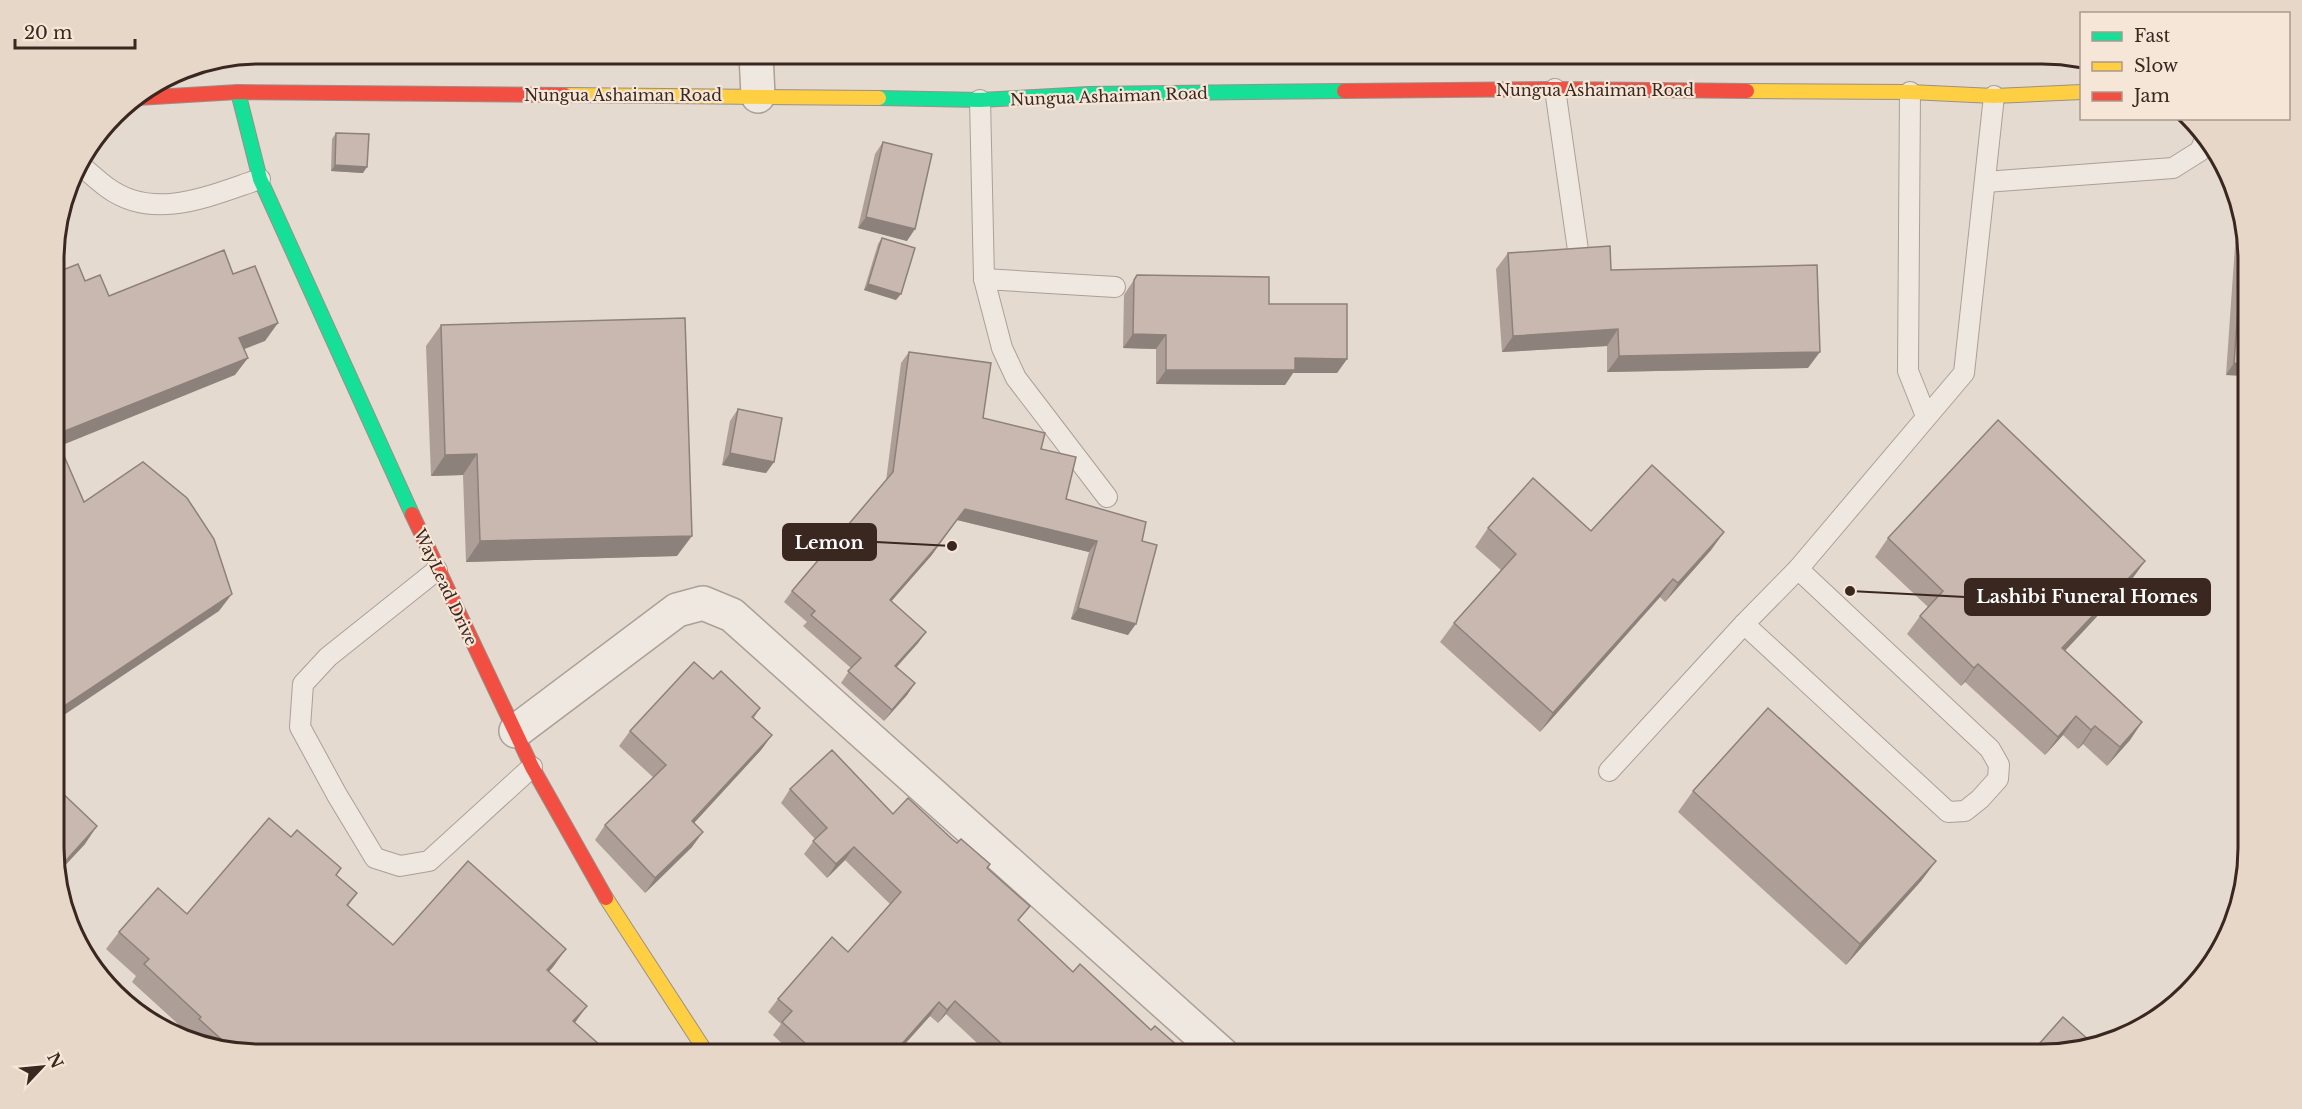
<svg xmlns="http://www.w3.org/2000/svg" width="2302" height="1109" font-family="'Libre Baskerville',serif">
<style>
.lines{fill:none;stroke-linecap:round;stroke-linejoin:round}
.lane-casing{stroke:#aba098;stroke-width:22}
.street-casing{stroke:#aba098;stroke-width:36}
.fast-casing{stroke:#9a9088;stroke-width:16}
.slow-casing{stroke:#9a9088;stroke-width:16}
.jam-casing{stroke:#9a9088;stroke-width:16}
.lane{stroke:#eee8e1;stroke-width:20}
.street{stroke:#eee8e1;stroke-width:33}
.fast{stroke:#16e098;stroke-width:14}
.slow{stroke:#ffcf43;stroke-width:14}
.jam{stroke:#f24e42;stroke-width:14}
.wall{fill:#ad9e97}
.shaded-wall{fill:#8d817b}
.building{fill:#c9b8b0;stroke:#8d817b;stroke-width:1.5}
.labels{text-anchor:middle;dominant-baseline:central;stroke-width:4.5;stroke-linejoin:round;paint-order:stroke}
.street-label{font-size:16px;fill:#3a2720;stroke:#f5e6d7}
.rim{fill:none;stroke:#3a2720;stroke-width:3}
.leader{fill:none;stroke:#3a2720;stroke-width:2}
.callout-dot{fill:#3a2720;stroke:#f5e6d7;stroke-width:2}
.callout{fill:#3a2720;stroke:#3a2720;stroke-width:2}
.callout-label{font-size:18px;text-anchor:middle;font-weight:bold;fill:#fff}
</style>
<rect width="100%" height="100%" fill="#e5dacf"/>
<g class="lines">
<defs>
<g id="lane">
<polyline points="1555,89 1578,250"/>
<polyline points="1910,92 1908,371 1926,416"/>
<polyline points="980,100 984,279 1002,348 1016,378 1107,497"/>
<path d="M79,164C89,172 98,181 108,188C155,222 211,195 260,179"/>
<polyline points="1985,182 2173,168 2200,151 2206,137"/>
<polyline points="984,279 1115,287"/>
<polyline points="437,570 328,657 303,684 300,727 337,795 375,858 400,866 429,861 532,767"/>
<polyline points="1744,624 1948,812 1965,811 1980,799 1998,779 1999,765 1990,749 1798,569"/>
<polyline points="1609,771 1744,624 1798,569 1964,373 1994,96"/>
</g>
<g id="street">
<polyline points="756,54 758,96"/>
<polyline points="516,731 677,610 703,603 732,615 1223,1055"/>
</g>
<g id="fast">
<polyline points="238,92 260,179 412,514"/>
<polyline points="879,98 980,100 1089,94 1344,91"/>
</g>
<g id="slow">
<polyline points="1747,91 1910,92 1994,96 2082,92"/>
<polyline points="565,95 879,98"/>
<polyline points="606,898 708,1055"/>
</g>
<g id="jam">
<polyline points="1344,91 1555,89 1747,91"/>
<polyline points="137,98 238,92 565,95"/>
<polyline points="412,514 532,767 606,898"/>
</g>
</defs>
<use href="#lane" class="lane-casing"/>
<use href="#street" class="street-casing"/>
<use href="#fast" class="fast-casing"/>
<use href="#slow" class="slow-casing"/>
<use href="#jam" class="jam-casing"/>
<use href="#lane" class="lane"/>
<use href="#street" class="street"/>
<use href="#fast" class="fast"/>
<use href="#slow" class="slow"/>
<use href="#jam" class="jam"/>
</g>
<g class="wall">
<polygon points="336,133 363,173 331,171 332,139"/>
<polygon points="883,142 907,241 858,228 875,154"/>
<polygon points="2239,215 2246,234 2247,376 2226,375 2237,217"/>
<polygon points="882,238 896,300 864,290 878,244"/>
<polygon points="1508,253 1611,270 1808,368 1607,372 1607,346 1502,352 1496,269"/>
<polygon points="1137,275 1269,304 1347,359 1337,373 1293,373 1285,385 1156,384 1156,349 1123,348 1124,295"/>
<polygon points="441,325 677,556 466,562 463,475 431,476 426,346"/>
<polygon points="909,352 983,418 1041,449 1066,499 1142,541 1128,635 1071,619 1089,552 957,520 931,556 891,601 926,632 918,643 897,667 915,683 907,695 884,721 841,683 851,668 803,626 807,622 784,602 792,591 886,481 901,363"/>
<polygon points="738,409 774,462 766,473 722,465 730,421"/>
<polygon points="1488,528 1591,531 1724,532 1711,550 1665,602 1660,597 1540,732 1440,642 1454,623 1501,570 1475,547"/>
<polygon points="1888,538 2145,561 2132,579 2065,650 2142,722 2130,740 2107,766 2083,744 2078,749 2063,735 2045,755 1965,682 1961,686 1907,634 1920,616 1928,607 1875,557"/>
<polygon points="713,679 760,708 754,718 772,735 761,750 694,823 692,847 645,893 595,840 605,825 654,778 619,746 630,731"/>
<polygon points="56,787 85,844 56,875"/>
<polygon points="790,789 893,814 952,839 987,869 1019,921 1073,972 1151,1030 1188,1055 990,1055 946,1014 938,1023 930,1016 895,1055 794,1055 773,1035 781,1024 768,1012 778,999 848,952 890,904 845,860 827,878 804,854 815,839 781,803"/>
<polygon points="1693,791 1936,861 1921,881 1846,965 1678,812"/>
<polygon points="336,875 357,893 348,906 393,945 553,967 261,1055 191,1041 186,1037 189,1034 132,982 136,976 106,949 119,932"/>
</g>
<g class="shaded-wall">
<polygon points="335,165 367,167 363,173 331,171"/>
<polygon points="866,217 915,229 907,241 858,228"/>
<polygon points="868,284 901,294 896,300 864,290"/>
<polygon points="278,323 265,341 227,356 239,338"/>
<polygon points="1618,329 1607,346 1502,352 1513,336"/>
<polygon points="1133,334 1166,335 1156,349 1123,348"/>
<polygon points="1820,352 1808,368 1607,372 1619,356"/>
<polygon points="248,358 235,375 55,448 55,435"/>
<polygon points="1295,358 1347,359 1337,373 1293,373 1285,385 1156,384 1166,370"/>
<polygon points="2234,363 2247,364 2247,376 2226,375"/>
<polygon points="730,453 774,462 766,473 722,465"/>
<polygon points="477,454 463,475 431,476 445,455"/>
<polygon points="965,509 1097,541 1089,552 957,520 931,556 882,612 890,600"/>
<polygon points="1724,532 1711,550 1665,602 1678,583"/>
<polygon points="692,536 677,556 466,562 480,541"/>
<polygon points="2145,561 2132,579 2050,667 2062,648"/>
<polygon points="1673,579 1660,597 1540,732 1553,713"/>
<polygon points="232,594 219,611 55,721 55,712"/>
<polygon points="1078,608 1136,624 1128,635 1071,619"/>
<polygon points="926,632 918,643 887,677 895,666"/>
<polygon points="1978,664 1965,682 1961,686 1974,668"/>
<polygon points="915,683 907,695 884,721 892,710"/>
<polygon points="2076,716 2063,735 2045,755 2058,737"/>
<polygon points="2142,722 2130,740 2107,766 2120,747"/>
<polygon points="2095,726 2083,744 2078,749 2091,730"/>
<polygon points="772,735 761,750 682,836 692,821"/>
<polygon points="97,826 85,844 56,875 56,873 62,865"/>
<polygon points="703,832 692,847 645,893 655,878"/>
<polygon points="854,847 845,860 827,878 836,864"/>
<polygon points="1936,861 1921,881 1846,965 1860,944"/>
<polygon points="566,949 553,967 535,988 547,970"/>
<polygon points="955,1001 946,1014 938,1023 947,1010"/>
<polygon points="939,1002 930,1016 895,1055 892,1055"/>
<polygon points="587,1006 574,1024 573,1021"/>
</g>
<g class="building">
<polygon points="336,133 369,134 367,167 335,165"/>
<polygon points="883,142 932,154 915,229 866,217"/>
<polygon points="2244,227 2246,234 2247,364 2234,363"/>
<polygon points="882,238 915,248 901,294 868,284"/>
<polygon points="1610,246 1611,270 1817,265 1820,352 1619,356 1618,329 1513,336 1508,253"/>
<polygon points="224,250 233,274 255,266 278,323 239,338 248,358 55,435 84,502 143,462 187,498 214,539 232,594 55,712 55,273 78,264 85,281 100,275 109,296"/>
<polygon points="1137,275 1269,277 1269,304 1347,304 1347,359 1295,358 1295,370 1166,370 1166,335 1133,334 1134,280"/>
<polygon points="685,318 692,536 480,541 477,454 445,455 441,325"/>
<polygon points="909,352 991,363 983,418 1045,433 1041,449 1076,457 1066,499 1146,522 1142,541 1157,545 1136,624 1078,608 1097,541 965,509 938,545 890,600 926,632 895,666 915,683 892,710 848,671 861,658 811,615 815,611 792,591 893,472"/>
<polygon points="738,409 782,418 774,462 730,453"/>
<polygon points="1998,420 2145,561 2062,648 2142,722 2120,747 2095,726 2091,730 2076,716 2058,737 1978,664 1974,668 1920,616 1943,591 1888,538"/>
<polygon points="1652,465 1724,532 1678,583 1673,579 1553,713 1454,623 1516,554 1488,528 1533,478 1591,531"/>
<polygon points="694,662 713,679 721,671 760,708 752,717 772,735 692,821 703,832 655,878 605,825 666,765 630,731"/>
<polygon points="1768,708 1936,861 1860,944 1693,791"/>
<polygon points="832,750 893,814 908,798 952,839 957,843 961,839 990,864 987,868 1030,906 1018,920 1073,972 1080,964 1151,1030 1155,1026 1188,1055 1014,1055 955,1001 947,1010 939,1002 892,1055 818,1055 782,1022 792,1011 778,999 832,937 848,952 901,892 854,847 836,864 813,841 827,828 790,789"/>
<polygon points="56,787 97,826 62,865 56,859"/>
<polygon points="269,818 291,837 297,830 341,868 336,875 357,893 347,905 393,945 468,861 566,949 547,970 587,1006 573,1021 611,1055 261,1055 232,1049 199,1019 201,1017 144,964 149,959 119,932 158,888 187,914"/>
<polygon points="2063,1017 2091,1042 2055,1055 2035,1055 2032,1052"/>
<polygon points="1860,1044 1872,1055 1851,1055"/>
</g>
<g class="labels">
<g class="street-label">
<text x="1595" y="90">Nungua Ashaiman Road</text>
<text x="623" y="95">Nungua Ashaiman Road</text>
<text transform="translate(1109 96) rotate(-2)">Nungua Ashaiman Road</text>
<text transform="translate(446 587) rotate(65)">WayLead Drive</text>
</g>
</g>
<path d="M0 0H2302V1109H0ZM260 64H2042A196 196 0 0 1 2238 260V848A196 196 0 0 1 2042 1044H260A196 196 0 0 1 64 848V260A196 196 0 0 1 260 64Z" fill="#e6d7c8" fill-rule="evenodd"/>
<path class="rim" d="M260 64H2042A196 196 0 0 1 2238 260V848A196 196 0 0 1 2042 1044H260A196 196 0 0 1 64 848V260A196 196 0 0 1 260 64Z"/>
<path class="leader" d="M952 546L876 542M1850 591L1965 597"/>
<g class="callout-dot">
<circle cx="952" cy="546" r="6"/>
<circle cx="1850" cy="591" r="6"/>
</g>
<g class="callout">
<rect x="783" y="524" width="93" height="36" rx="6"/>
<rect x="1965" y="579" width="245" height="36" rx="6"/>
</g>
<g class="callout-label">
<text x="829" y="549">Lemon</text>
<text x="2087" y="603">Lashibi Funeral Homes</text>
</g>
<rect x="2080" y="12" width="210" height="108" fill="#f5e6d7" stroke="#aa9a8e" stroke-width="1.5"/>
<rect x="2092" y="32" width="30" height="9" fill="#16e098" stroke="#aa9a8e" stroke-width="1.5"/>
<text x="2134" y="42" font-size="18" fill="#3a2720">Fast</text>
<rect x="2092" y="62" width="30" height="9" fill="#ffcf43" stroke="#aa9a8e" stroke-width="1.5"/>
<text x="2134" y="72" font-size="18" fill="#3a2720">Slow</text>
<rect x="2092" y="92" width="30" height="9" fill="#f24e42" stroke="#aa9a8e" stroke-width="1.5"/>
<text x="2134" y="102" font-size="18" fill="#3a2720">Jam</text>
<g transform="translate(42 1067) rotate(64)" stroke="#f5e6d7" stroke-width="4.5" paint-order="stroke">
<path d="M0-4.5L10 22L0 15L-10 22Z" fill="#3a2720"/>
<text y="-9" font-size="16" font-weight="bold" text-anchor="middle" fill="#3a2720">N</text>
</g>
<path d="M15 39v9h120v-9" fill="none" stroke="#3a2720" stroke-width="3"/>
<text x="24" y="39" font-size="18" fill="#3a2720" stroke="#f5e6d7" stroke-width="4.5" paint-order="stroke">20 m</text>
</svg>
